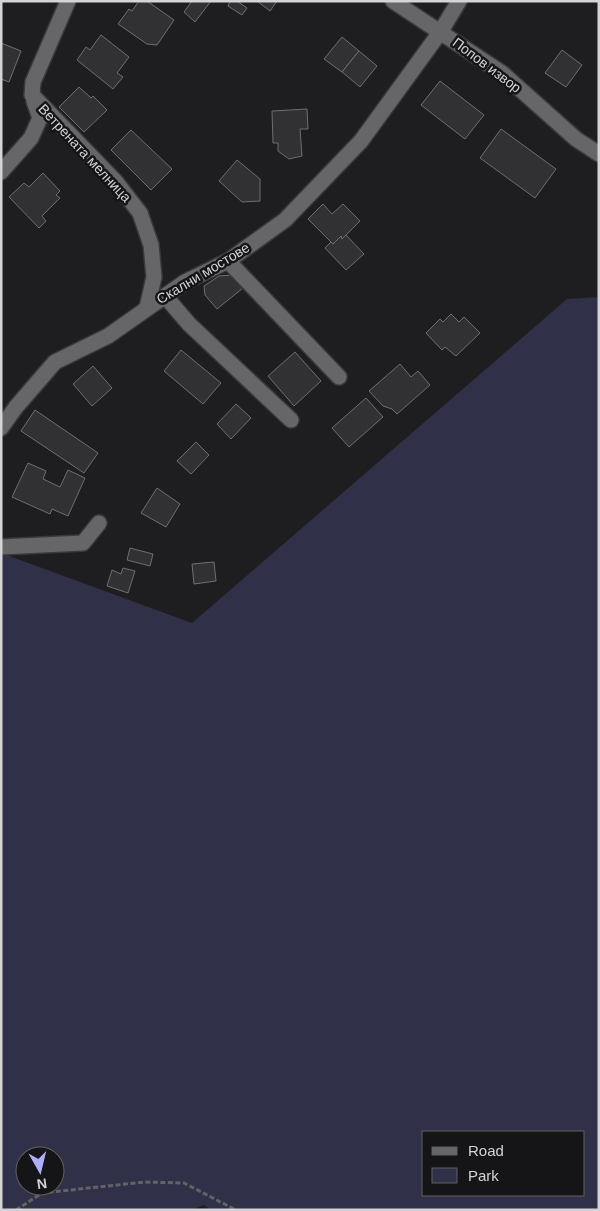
<svg xmlns="http://www.w3.org/2000/svg" width="600" height="1211" font-family="Helvetica,sans-serif">
<style>
.green{fill:#303048;fill-rule:evenodd}
.building{fill:#313134;stroke:#6f6f72}
.lines{fill:none;stroke-linecap:round;stroke-linejoin:round}
.minor-casing{stroke:#39393b;stroke-width:18}
.path{stroke:#636365;stroke-width:3;stroke-dasharray:5 2.5;stroke-linecap:butt}
.minor{stroke:#666669;stroke-width:15}
.labels{text-anchor:middle;dominant-baseline:central;stroke-width:5;stroke-linejoin:round;paint-order:stroke}
.street-label{font-size:14px;fill:#d4d4d6;stroke:#151517}
</style>
<rect width="100%" height="100%" fill="#1e1e20"/>
<path class="green" d="M599,297V1210H211L204,1205L191,1210H1V553L192,623L567,299ZM424,1132H584V1195H424ZM25,1156H55V1186H25Z"/>
<g class="building">
<polygon points="139,1 147,1 174,20 157,45 147,44 118,24 129,9 132,11"/>
<polygon points="192,1 211,1 195,22 184,12"/>
<polygon points="230,1 237,1 247,8 242,15 228,6"/>
<polygon points="257,1 277,1 270,11"/>
<polygon points="101,35 129,57 117,73 123,77 113,89 77,60 86,47 90,50"/>
<polygon points="342,37 359,51 342,72 324,59"/>
<polygon points="1,43 21,51 9,82 1,79"/>
<polygon points="562,50 582,65 566,87 545,73"/>
<polygon points="359,51 377,66 360,87 342,72"/>
<polygon points="440,81 484,115 465,139 421,105"/>
<polygon points="79,87 91,98 93,96 107,110 84,132 59,107"/>
<polygon points="307,109 308,129 300,129 302,156 289,159 278,151 278,143 273,143 272,111"/>
<polygon points="501,129 556,169 535,198 480,158"/>
<polygon points="131,130 172,169 151,190 111,150"/>
<polygon points="237,160 260,179 260,201 242,202 219,181"/>
<polygon points="43,173 60,191 56,195 60,198 42,216 46,221 39,228 9,197 24,183 29,187"/>
<polygon points="323,204 332,214 343,204 360,221 342,239 341,236 333,244 308,219"/>
<polygon points="346,235 364,254 346,270 325,248 331,242 333,244 341,236 342,239"/>
<polygon points="233,275 243,288 217,309 205,295 204,286 219,276"/>
<polygon points="451,314 459,322 464,317 480,333 456,356 445,347 442,350 426,333 440,319 443,322"/>
<polygon points="181,350 221,383 203,404 164,371"/>
<polygon points="295,352 321,381 294,406 268,376"/>
<polygon points="400,364 411,377 418,371 430,385 397,414 392,409 383,406 369,391"/>
<polygon points="93,366 112,388 92,406 73,384"/>
<polygon points="366,398 383,417 349,447 332,428"/>
<polygon points="236,404 251,418 231,439 217,424"/>
<polygon points="35,410 98,453 84,473 21,431"/>
<polygon points="196,442 209,455 191,474 177,461"/>
<polygon points="28,463 46,471 43,479 60,487 68,470 85,478 68,516 52,509 50,514 12,497"/>
<polygon points="157,488 180,504 166,527 141,513"/>
<polygon points="130,548 153,554 150,566 127,560"/>
<polygon points="214,562 216,581 194,584 192,564"/>
<polygon points="123,568 135,571 128,593 107,586 112,570 121,574"/>
</g>
<g class="lines">
<defs>
<g id="minor">
<polyline points="68,1 33,82 32,95 116,182 140,213 151,245 154,277 147,308"/>
<polyline points="393,1 502,73 576,139 599,154"/>
<polyline points="1,172 31,138 40,118 34,101"/>
<polyline points="228,261 339,377"/>
<polyline points="165,296 189,324 291,420"/>
<polyline points="1,428 16,407 55,362 108,336 185,282 228,261 285,220 361,141 441,31 459,1"/>
<polyline points="1,547 83,543 99,523"/>
</g>
</defs>
<use href="#minor" class="minor-casing"/>
<polyline class="path" points="16,1210 42,1193 145,1182 184,1183 236,1210"/>
<use href="#minor" class="minor"/>
</g>
<g class="labels">
<g class="street-label">
<text transform="translate(487 65) rotate(37)">Попов извор</text>
<text transform="translate(85 153) rotate(47)">Ветрената мелница</text>
<text transform="translate(203 273) rotate(-31)">Скални мостове</text>
</g>
</g>
<rect width="600" height="1211" fill="none" stroke="#d4d4d6" stroke-width="5"/>
<rect x="422" y="1131" width="162" height="65" fill="#151517" stroke="#616163"/>
<rect x="432" y="1147" width="25" height="8" fill="#666669" stroke="#616163"/>
<text x="468" y="1156" font-size="15" fill="#d4d4d6">Road</text>
<rect x="432" y="1168" width="25" height="15" fill="#303048" stroke="#616163"/>
<text x="468" y="1181" font-size="15" fill="#d4d4d6">Park</text>
<g transform="translate(40 1171) rotate(172)"><circle r="24" fill="#151517" stroke="#616163"/>
<path d="M0-4L9 19L0 12L-9 19Z" fill="#afaefa"/>
<text y="-8" font-size="14" font-weight="bold" text-anchor="middle" fill="#d4d4d6">N</text>
</g>
</svg>
